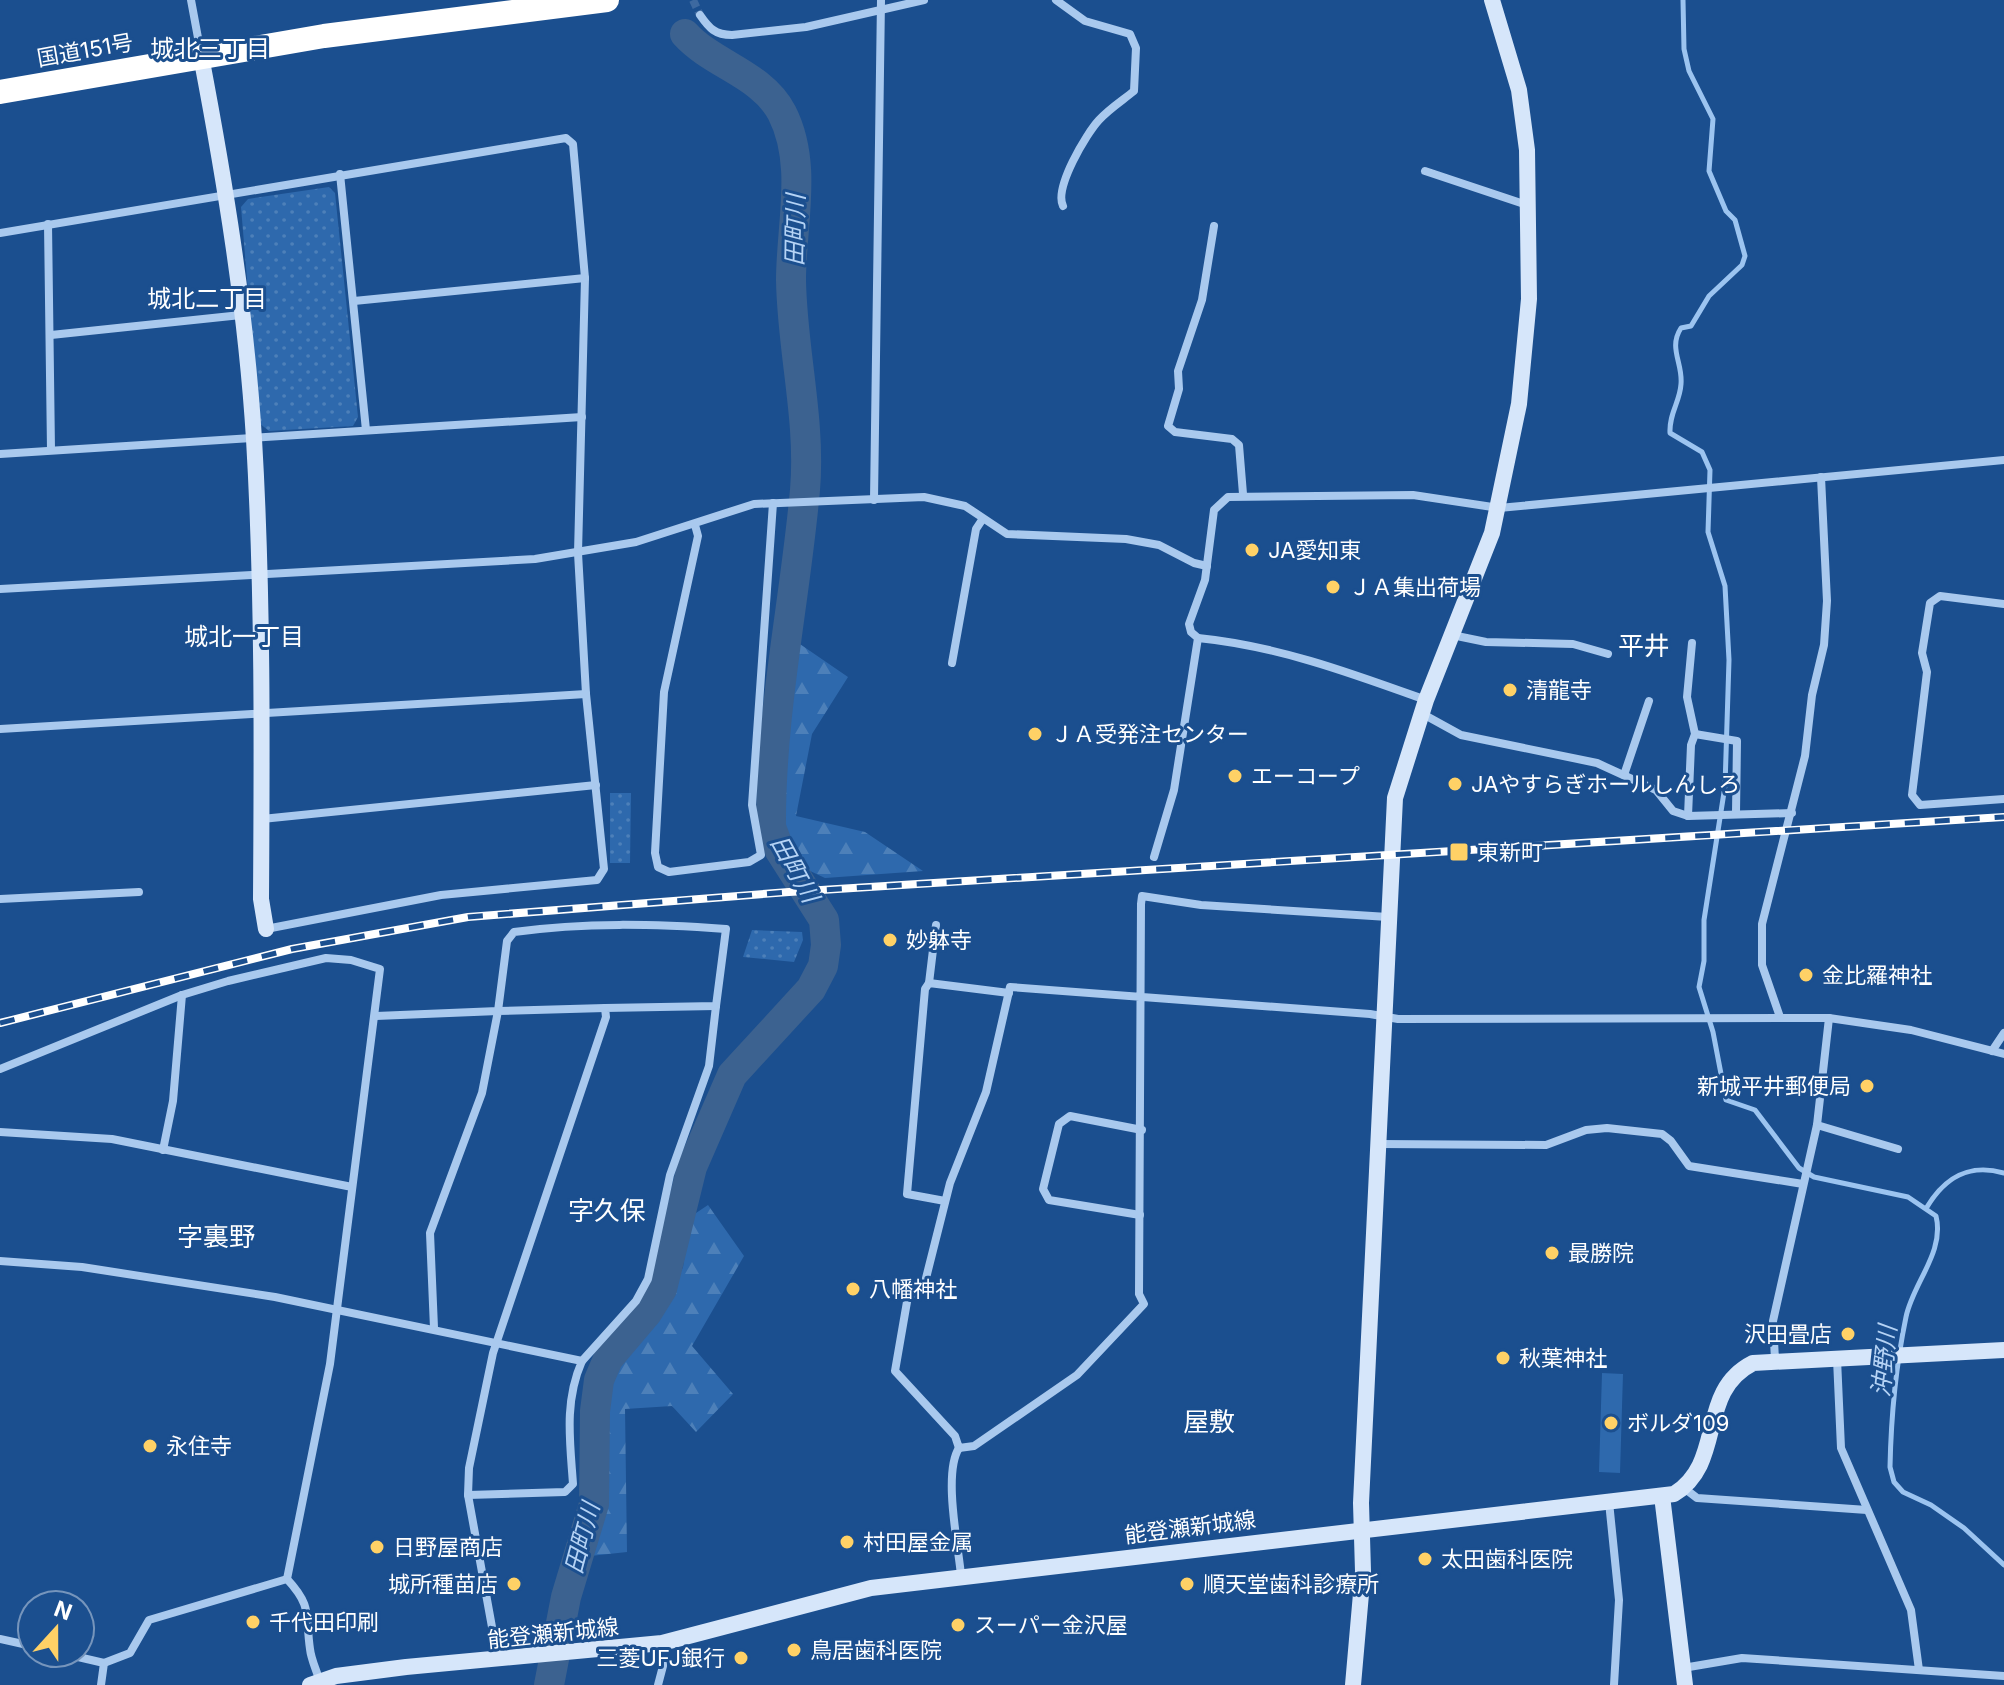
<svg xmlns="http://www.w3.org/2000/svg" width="2004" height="1685" font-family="Inter,'Noto Sans JP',sans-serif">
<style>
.green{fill:url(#green-dots)}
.forest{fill:url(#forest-firs)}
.pitch{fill:#2e69ad}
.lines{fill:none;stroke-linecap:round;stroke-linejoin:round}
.stream{stroke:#9cc4f0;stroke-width:5}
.river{stroke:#3c6290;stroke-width:30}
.street-tunnel{stroke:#3d69a0;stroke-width:8;stroke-dasharray:8 4;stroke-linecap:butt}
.street{stroke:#a9c9ee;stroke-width:8}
.secondary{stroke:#d6e6fa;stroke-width:16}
.highway{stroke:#fff;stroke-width:24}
.rail-casing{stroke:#fff;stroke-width:8}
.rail{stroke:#1b4f8f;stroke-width:5;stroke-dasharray:15;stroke-linecap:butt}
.poi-dot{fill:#ffd166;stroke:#1b4f8f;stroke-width:3}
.labels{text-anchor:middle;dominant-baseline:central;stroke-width:6;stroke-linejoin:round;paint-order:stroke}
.street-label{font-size:22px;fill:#fff;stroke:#1b4f8f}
.poi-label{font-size:22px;fill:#fff;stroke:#1b4f8f;text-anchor:start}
.neighbourhood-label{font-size:24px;fill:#fff;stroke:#1b4f8f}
.water-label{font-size:24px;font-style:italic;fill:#b5d3f5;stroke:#1b4f8f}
.quarter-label{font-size:26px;fill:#fff;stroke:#1b4f8f}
</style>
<defs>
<pattern id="green-dots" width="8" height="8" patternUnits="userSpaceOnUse" patternTransform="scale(2)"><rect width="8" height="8" fill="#2e69ad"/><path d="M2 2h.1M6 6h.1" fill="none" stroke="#4d80b9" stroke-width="1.8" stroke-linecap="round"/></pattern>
<pattern id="forest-firs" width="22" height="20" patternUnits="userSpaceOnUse" patternTransform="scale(2)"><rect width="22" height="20" fill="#2e69ad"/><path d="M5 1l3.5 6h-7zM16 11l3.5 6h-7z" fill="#4d80b9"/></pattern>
</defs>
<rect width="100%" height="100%" fill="#1b4f8f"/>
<g class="green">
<polygon points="329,187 335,193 358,417 353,426 269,431 259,423 241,207 248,199"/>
<polygon points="610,793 631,793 630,863 610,863"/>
<polygon points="752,930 802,932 803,940 794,962 743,957"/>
</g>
<g class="forest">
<polygon points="794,640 848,677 812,734 796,816 865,832 923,871 825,878 808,870 787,847 783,812"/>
<polygon points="708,1205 744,1256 692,1346 733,1394 696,1432 672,1406 625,1409 627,1552 590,1556 605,1491 602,1410 608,1380 668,1302 683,1267 690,1217"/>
</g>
<polygon class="pitch" points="1602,1373 1623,1374 1620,1473 1599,1472"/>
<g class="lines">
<g class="stream">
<path d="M1683,0L1684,49L1689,71L1713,119L1709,171L1726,211L1735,220L1745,256L1742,265L1709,296L1691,326L1681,328C1668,348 1683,363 1681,384C1680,402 1669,413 1670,433L1702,452L1710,470L1708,532L1725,586L1729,660L1725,786L1704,920V961L1699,987L1713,1032L1726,1100L1755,1110L1799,1168L1814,1177L1908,1197L1936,1216C1945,1252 1913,1283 1906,1317C1896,1365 1891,1418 1890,1467L1894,1482L1903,1492L1931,1505L1964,1528L2004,1565"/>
<path d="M1927,1207C1945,1177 1969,1163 2004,1173"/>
</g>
<path class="river" d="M549,1685L566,1597L594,1504L595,1411L599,1380L608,1359L647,1313L662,1289L692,1167L732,1075L811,989L823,966L826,945L824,920L780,851L771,827C770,714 795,602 805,490C811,420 792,350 791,280C791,225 808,164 782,113C762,74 713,65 685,34"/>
<polyline class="street-tunnel" points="693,0 700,15"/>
<g class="street">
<polyline points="191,0 201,54"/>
<path d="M1056,0L1085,21L1130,34L1136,48L1134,91C1123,100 1109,109 1099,120C1086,134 1054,188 1063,206"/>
<path d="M700,15C709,28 715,35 732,35L806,27L924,0"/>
<polyline points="1425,171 1527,205"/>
<polyline points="340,174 366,430"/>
<polyline points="48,224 51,450"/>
<polyline points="1214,226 1202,300 1178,371 1179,389 1168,426 1175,432 1232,439 1239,445 1243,494"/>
<polyline points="0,233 566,138 573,144 585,278 578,553 586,694 604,869 597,880 441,895 266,929"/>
<polyline points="354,301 585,278"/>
<polyline points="51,335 241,315"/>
<polyline points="0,454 582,417"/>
<polyline points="874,500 881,0"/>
<polyline points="695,525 698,536 664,692 655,853 658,867 669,872 749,862 761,855 752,805 773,503"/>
<polyline points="0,589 535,559 636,542 754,504 924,497 965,506 1007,534 1126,539 1159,545 1194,563 1207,566"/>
<polyline points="2004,604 1940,596 1930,603 1922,653 1927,672 1912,795 1920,805 2004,799"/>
<polyline points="1452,635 1486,642 1573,644 1608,654"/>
<path d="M1198,638C1278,646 1351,673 1426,700"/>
<polyline points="952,663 976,529 982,520"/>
<polyline points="1421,713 1461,735 1597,763 1656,790 1673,811 1688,816 1792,813"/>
<polyline points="0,729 586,694"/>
<polyline points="1695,734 1737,741 1736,813"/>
<polyline points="1624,775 1649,701"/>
<polyline points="1688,816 1691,745 1695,734 1687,697 1692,643"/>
<polyline points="262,819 596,785"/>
<polyline points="1154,857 1174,790 1198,638 1191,632 1189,624 1205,580 1214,510 1228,497 1413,495 1499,508 2004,460"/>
<polyline points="0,899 139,892"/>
<polyline points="1388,917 1201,905 1142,896 1141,904 1139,1294 1144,1304 1077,1375 974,1446 959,1448 955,1436 895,1371 908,1296 923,1290 950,1183 986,1092 1010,987 1370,1014 1398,1019 1829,1018 1911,1030 2004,1054"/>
<polyline points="929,983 936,925"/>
<path d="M376,1016L498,1011L507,941L514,932C585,922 654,924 726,929L716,1006L605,1008L606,1017L493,1353L469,1468L468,1495L498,1660"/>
<polyline points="1780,1017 1762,965 1762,924 1805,756 1812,695 1824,645 1827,601 1821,477"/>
<polyline points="1992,1051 2004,1033"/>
<path d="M0,1069L182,995L228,981L326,958L351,960L380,969L330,1364L287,1579C313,1607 305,1615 310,1649C311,1659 316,1669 319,1679"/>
<polyline points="1817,1125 1898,1149"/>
<polyline points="0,1132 112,1139 352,1187"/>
<polyline points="1379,1144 1546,1145 1586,1130 1607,1128 1662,1134 1671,1141 1689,1166 1803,1184"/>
<polyline points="163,1150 173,1101 182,995"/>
<polyline points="945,1201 907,1194 925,989 929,983 1009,993"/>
<polyline points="1140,1215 1049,1200 1043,1189 1059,1124 1070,1116 1142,1130"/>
<path d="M0,1261L82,1267L275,1297L582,1361C564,1402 570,1441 573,1484L565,1492L468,1495"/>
<polyline points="434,1328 430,1233 482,1093 498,1011 605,1008"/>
<polyline points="1837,1359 1841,1448 1911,1610 1919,1670"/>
<polyline points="1775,1360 1773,1321 1817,1125 1829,1018"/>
<polyline points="582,1361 636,1301 648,1279 670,1175 709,1066 716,1006"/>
<path d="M959,1448C943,1473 958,1544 961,1575"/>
<polyline points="1684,1488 1697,1498 1867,1510"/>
<polyline points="1609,1502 1619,1600 1614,1685"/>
<polyline points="0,1639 32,1646"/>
<polyline points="61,1653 104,1663 101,1685"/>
<polyline points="104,1663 130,1653 149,1620 287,1579"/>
<polyline points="1683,1668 1742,1658 2004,1676"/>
<polyline points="658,1685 663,1666 662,1643"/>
</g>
<g class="secondary">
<path d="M201,56C225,182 246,310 254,439C263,592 262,747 261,899L266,929"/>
<polyline points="1662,1496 1685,1685"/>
<path d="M310,1685L336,1676L406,1667L662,1643L871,1588L1674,1494C1726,1462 1696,1392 1753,1363L2004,1350"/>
<polyline points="1353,1685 1363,1571 1361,1503 1395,798 1426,700 1492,533 1519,404 1529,299 1527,150 1519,90 1492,0"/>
</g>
<polyline class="highway" points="0,92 324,36 607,0"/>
<defs>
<polyline id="rail" points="0,1023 292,949 468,917 789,892 2004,817"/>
</defs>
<use href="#rail" class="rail-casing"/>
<use href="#rail" class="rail"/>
</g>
<g class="poi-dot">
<circle cx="1252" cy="550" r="8"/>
<circle cx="1333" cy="587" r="8"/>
<circle cx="1510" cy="690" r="8"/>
<circle cx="1035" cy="734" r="8"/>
<circle cx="1235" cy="776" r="8"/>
<circle cx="1455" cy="784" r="8"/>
<rect x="1449" y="842" width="20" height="20" rx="4"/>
<circle cx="890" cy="940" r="8"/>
<circle cx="1806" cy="975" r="8"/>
<circle cx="1867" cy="1086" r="8"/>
<circle cx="1552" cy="1253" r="8"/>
<circle cx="853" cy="1289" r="8"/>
<circle cx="1848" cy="1334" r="8"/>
<circle cx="1503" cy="1358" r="8"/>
<circle cx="1611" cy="1423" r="8"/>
<circle cx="150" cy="1446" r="8"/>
<circle cx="847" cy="1542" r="8"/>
<circle cx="377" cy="1547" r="8"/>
<circle cx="1425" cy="1559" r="8"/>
<circle cx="514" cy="1584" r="8"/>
<circle cx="1187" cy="1584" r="8"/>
<circle cx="253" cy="1622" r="8"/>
<circle cx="958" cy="1625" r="8"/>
<circle cx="794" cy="1650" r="8"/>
<circle cx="741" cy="1658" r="8"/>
</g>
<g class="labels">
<g class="street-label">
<text transform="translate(85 50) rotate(-10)">国道151号</text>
<text transform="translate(1190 1527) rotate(-7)">能登瀬新城線</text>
<text transform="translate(553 1633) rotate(-6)">能登瀬新城線</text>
</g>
<g class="poi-label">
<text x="1268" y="550">JA愛知東</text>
<text x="1349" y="587">ＪＡ集出荷場</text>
<text x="1526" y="690">清龍寺</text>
<text x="1051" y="734">ＪＡ受発注センター</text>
<text x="1251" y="776">エーコープ</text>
<text x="1471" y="784">JAやすらぎホールしんしろ</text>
<text x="1477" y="852">東新町</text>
<text x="906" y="940">妙躰寺</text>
<text x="1822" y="975">金比羅神社</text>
<text x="1851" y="1086" text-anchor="end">新城平井郵便局</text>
<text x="1568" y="1253">最勝院</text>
<text x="869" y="1289">八幡神社</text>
<text x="1832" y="1334" text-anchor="end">沢田畳店</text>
<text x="1519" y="1358">秋葉神社</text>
<text x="1627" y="1423">ボルダ109</text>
<text x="166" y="1446">永住寺</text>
<text x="863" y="1542">村田屋金属</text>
<text x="393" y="1547">日野屋商店</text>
<text x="1441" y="1559">太田歯科医院</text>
<text x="498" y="1584" text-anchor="end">城所種苗店</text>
<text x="1203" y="1584">順天堂歯科診療所</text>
<text x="269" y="1622">千代田印刷</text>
<text x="974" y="1625">スーパー金沢屋</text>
<text x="810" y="1650">鳥居歯科医院</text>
<text x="725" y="1658" text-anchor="end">三菱UFJ銀行</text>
</g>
<g class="neighbourhood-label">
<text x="210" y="48">城北三丁目</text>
<text x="207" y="298">城北二丁目</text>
<text x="244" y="636">城北一丁目</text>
</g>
<g class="water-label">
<text transform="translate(795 230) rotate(-89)">田町川</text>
<text transform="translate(795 869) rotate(61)">田町川</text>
<text transform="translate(1884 1361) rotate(-84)">沖野川</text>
<text transform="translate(582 1538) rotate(-75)">田町川</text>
</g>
<g class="quarter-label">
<text x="1644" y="645">平井</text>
<text x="607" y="1210">字久保</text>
<text x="216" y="1236">字裏野</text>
<text x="1209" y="1421">屋敷</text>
</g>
</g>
<g transform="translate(56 1629) rotate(21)"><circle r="38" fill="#1b4f8f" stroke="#7695bc" stroke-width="2"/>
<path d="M0-6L14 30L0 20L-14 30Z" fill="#ffd166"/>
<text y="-12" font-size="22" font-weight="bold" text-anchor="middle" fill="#ffffff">N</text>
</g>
</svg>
